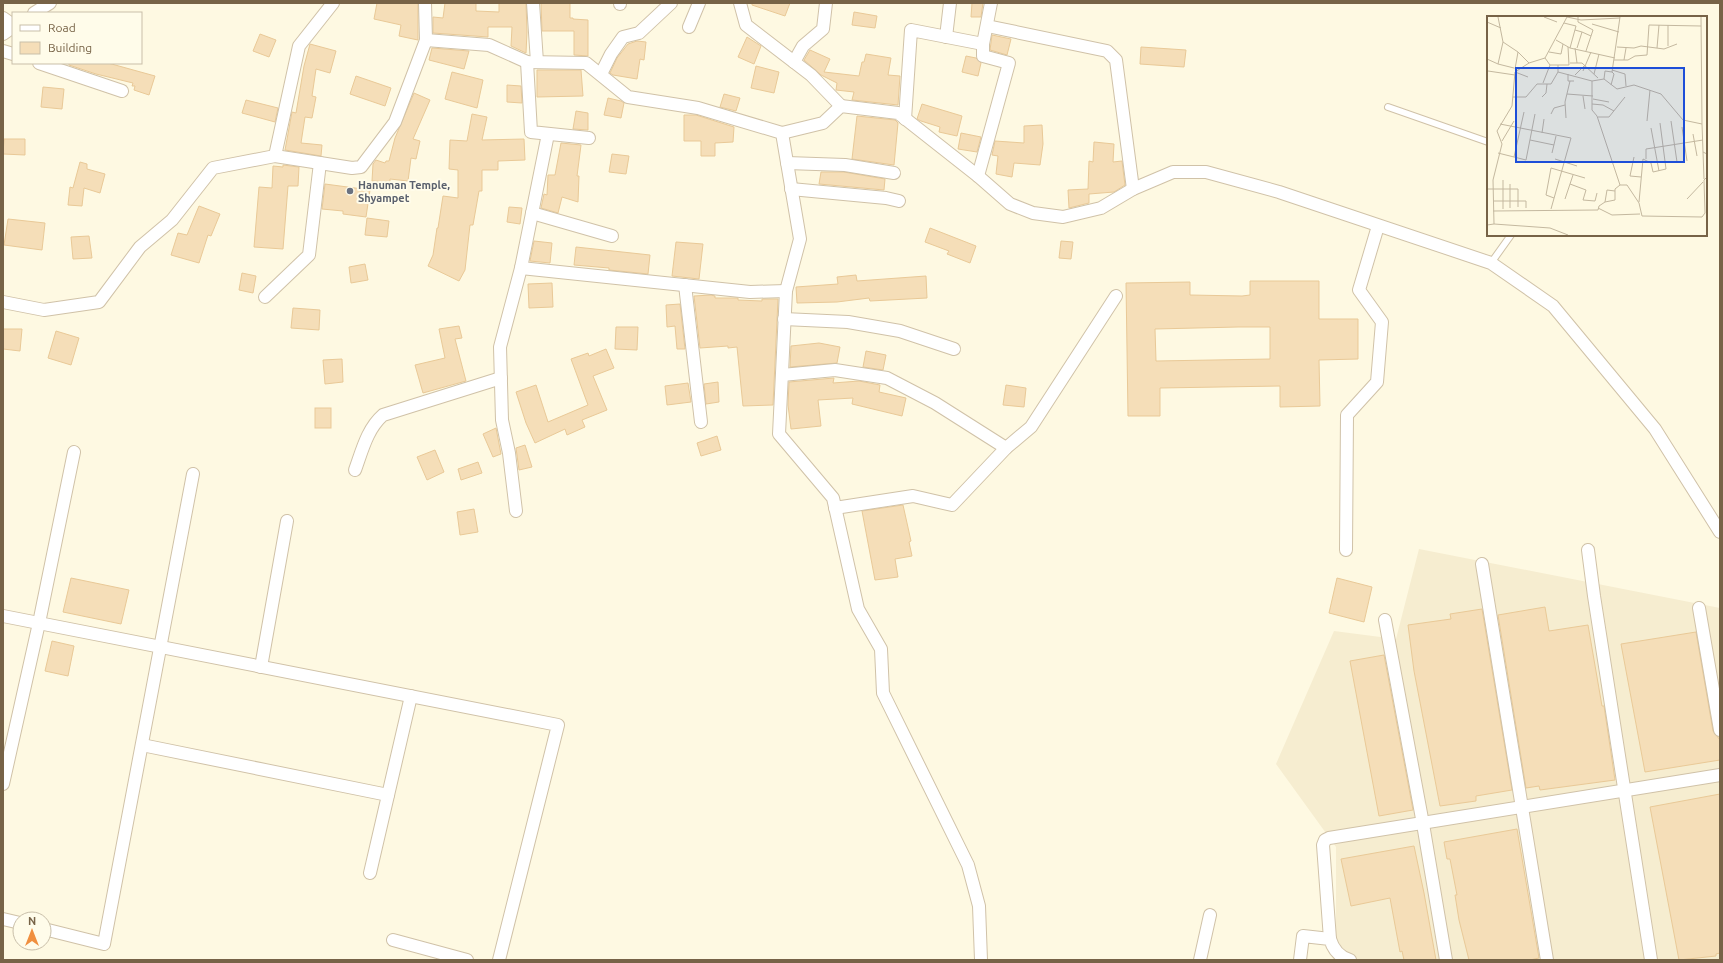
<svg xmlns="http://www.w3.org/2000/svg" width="1723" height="963" font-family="Ubuntu,sans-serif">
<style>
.residential{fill:#f6edd0}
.building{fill:#f5deb8;stroke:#e9c997;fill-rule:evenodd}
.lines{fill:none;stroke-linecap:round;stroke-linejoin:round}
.lane-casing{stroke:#d0c2a8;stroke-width:8}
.street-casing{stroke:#d0c2a8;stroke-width:14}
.lane{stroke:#fff;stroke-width:6}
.street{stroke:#fff;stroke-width:12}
.worship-dot{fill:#6b7280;stroke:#fffcea;stroke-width:1.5}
.labels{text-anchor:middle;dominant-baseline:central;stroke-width:4;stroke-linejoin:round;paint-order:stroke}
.worship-label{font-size:11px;font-weight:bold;fill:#5b616d;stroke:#fffcea;text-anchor:start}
.inset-road{fill:none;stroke:#c4b89f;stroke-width:1}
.view{fill:#1d4ed8;fill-opacity:0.15;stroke:#1d4ed8;stroke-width:2}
.inset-edge{fill:none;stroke:#776347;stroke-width:2}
</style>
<rect width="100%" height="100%" fill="#fef9e2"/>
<polygon class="residential" points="1419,549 1720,608 1720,960 1336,960 1336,847 1276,764 1334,631 1396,639"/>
<g class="building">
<polygon points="377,3 418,3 418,40 399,36 401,25 374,19"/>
<polygon points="445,3 476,3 476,11 499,12 499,3 526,3 527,32 526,53 511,46 512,27 488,27 488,37 433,33 433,17 443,18"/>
<polygon points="541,3 570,3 570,18 573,18 573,19 588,20 588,56 574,55 574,31 542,31"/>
<polygon points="752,3 790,3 785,16 752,5"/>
<polygon points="972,3 983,3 981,17 971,17"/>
<polygon points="854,12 877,16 875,28 852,25"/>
<polygon points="260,34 276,40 269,57 253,51"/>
<polygon points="992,35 1011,39 1007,55 990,50"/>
<polygon points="747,37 761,46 754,64 738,57"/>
<polygon points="637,41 646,42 644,60 640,59 637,79 613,75 610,73 617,58 628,44"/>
<polygon points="310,44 336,51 330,73 316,69 312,96 316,97 312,118 305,117 301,143 322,145 321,156 285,150 292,112 296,113 304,66"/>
<polygon points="1141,47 1186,50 1184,67 1140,64"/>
<polygon points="432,48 469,51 464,69 429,60"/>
<polygon points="810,50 830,59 824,72 859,76 862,62 864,62 866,54 891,58 888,75 900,76 898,105 852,100 854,92 836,90 837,83 821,75 804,60"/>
<polygon points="966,56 976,58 981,63 978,76 962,72"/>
<polygon points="69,63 108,63 155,76 149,95 134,90 135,86 132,86 133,83 96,74 69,65"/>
<polygon points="756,66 779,72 774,93 751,88"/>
<polygon points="537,70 581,70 583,96 537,97"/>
<polygon points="452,72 483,80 477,108 445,99"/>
<polygon points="356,76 391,88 385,106 350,94"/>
<polygon points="507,85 521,86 522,103 507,102"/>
<polygon points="43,87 64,89 62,109 41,107"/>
<polygon points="414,93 430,100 413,139 420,141 416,159 411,158 408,181 390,179 390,182 372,181 373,164 376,160 385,163 386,161 389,161 395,138"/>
<polygon points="724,94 740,98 736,111 720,107"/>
<polygon points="608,98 621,101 624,103 621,118 604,115"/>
<polygon points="246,100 278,108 275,122 242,113"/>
<polygon points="922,104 962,116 957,136 939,132 940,127 921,121 917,119"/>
<polygon points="576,111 588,113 588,130 573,129"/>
<polygon points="472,114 487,117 482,140 524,139 525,160 498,161 498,170 482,170 482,191 479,191 473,225 470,225 465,270 459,281 428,266 433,255 437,228 438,228 443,196 458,198 458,170 449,169 450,140 467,141"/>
<polygon points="684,115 696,115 734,127 733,142 715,143 715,156 701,156 701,141 684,141"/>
<polygon points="857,116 895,120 898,123 894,165 852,159"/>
<polygon points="1042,125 1043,144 1040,165 1014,163 1012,177 996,174 998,156 992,155 995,141 1024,143 1024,126"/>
<polygon points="961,133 981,137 977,152 958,149"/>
<polygon points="4,139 25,139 25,155 3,154"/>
<polygon points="1094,142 1114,144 1113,162 1122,161 1125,185 1114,192 1089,194 1089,203 1069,208 1068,190 1088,189 1089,161 1093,162"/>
<polygon points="561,143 581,145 577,176 579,176 578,202 562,197 558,213 541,208 544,194 547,195 548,175 555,175"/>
<polygon points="612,154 629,156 626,174 609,172"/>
<polygon points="80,162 87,164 87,169 105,174 100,193 84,188 82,206 68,205 70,187 73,188"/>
<polygon points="283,165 299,167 298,186 288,186 283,249 254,247 259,187 272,188 273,166 283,167"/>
<polygon points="821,172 844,172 885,179 884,190 819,184"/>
<polygon points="325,184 370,190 366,217 343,214 343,211 322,209"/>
<polygon points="199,206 220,214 211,236 208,235 199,263 171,255 178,233 187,235"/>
<polygon points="509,207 522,208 520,224 507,222"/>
<polygon points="367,218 389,221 387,237 365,235"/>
<polygon points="8,219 45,223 42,250 4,245"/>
<polygon points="930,228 976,246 970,263 947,254 949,251 925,242"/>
<polygon points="89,236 92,258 73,259 71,237"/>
<polygon points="534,241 552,243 550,263 530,261"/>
<polygon points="1061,241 1073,242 1071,259 1059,258"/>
<polygon points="676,242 703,244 699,279 672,276"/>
<polygon points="576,247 650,255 648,274 609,270 609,268 574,265"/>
<polygon points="365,264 368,280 351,283 349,267"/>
<polygon points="242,273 256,276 253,293 239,290"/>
<polygon points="856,275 857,281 926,276 927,298 870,301 869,298 837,302 797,303 796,287 838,284 837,277"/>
<path d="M1250,281H1319V319H1358V359L1319,360L1320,406L1280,407V386L1160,388V416H1128L1126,283L1190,282V295L1242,296L1250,295ZM1238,327H1270V359L1156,361L1155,329Z"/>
<polygon points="552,283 553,307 529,308 528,284"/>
<polygon points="711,295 715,296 715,298 738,298 738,300 762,301 762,299 778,299 773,405 743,406 737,347 728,348 728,346 700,348 694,296"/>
<polygon points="680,304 685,349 677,349 675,326 667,327 666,305"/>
<polygon points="293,308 320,310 319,330 291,328"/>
<polygon points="459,326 462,338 455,339 466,381 423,393 415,365 445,358 439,329"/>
<polygon points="616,327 638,327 637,350 615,349"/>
<polygon points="3,329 22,329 20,351 3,349"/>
<polygon points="56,331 79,338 71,365 48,358"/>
<polygon points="819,343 840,347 837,363 790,367 791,346"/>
<polygon points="606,349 614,368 593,376 607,410 582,420 585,427 567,435 565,429 535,443 526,423 516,392 536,385 548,422 588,405 571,359 588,353 589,356"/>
<polygon points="866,351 886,355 883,370 863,367"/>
<polygon points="342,359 343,382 325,384 323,360"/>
<polygon points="834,378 833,383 859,381 880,385 879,392 906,398 902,416 852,404 853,398 818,400 821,426 791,429 788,405 789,382"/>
<polygon points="718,382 719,402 706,404 704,384"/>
<polygon points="688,383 691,402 667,405 665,386"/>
<polygon points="1006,385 1026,388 1024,407 1003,405"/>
<rect x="315" y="408" width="16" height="20"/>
<polygon points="496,428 501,454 493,457 483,434"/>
<polygon points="717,436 721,450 701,456 697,443"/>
<polygon points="525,445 532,467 519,470 516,448"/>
<polygon points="435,450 444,472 427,480 417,457"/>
<polygon points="478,462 482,473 461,480 458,469"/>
<polygon points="903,505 911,541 909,542 912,556 895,559 898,577 875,580 862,511"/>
<polygon points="474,509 478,532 460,535 457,512"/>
<polygon points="71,578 129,590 121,624 63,612"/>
<polygon points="1337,578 1372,587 1364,622 1329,613"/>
<polygon points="1545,607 1549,631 1588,625 1602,706 1604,706 1615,780 1540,790 1539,786 1526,788 1498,615"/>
<polygon points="1482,609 1512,790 1476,796 1476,801 1440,806 1414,671 1408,625 1451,619 1450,614"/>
<polygon points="1696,632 1713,731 1720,740 1720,760 1645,772 1621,644"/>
<polygon points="52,641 74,646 68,676 45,671"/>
<polygon points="1384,655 1413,810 1379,816 1350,661"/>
<polygon points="1720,794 1720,953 1716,954 1716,956 1679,960 1650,807"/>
<polygon points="1517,829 1539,958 1530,960 1469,960 1459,920 1455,895 1457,895 1450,859 1447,859 1444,842"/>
<polygon points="1414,846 1424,893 1436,960 1404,960 1402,951 1400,952 1390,898 1351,906 1341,859"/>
</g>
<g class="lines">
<defs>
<g id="lane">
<polyline points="1388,107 1488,142"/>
<polyline points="1491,263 1511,235"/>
</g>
<g id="street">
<polyline points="533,3 537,62"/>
<polyline points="620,3 620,4"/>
<polyline points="740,3 746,25 811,75 841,106"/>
<polyline points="34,13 50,3"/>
<polyline points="3,18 13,25"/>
<polyline points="987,26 1107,51 1116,60 1133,189"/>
<polyline points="689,27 699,3"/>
<polyline points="3,34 13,27"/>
<polyline points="946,37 950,3"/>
<polyline points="426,40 489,45 527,62 586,63 628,97 698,108 782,133 800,239 786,291 779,434 833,498 858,609 881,649 883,693 968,865 979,906 981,960"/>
<polyline points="3,51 13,54"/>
<polyline points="527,62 531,132 589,138"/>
<polyline points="794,62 803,46 823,29 826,3"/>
<polyline points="39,63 122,91"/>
<polyline points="601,74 611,54 623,37 639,33 671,3"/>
<polyline points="905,119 911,30 983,44 991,3"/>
<polyline points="782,133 823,123 841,106 898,113 978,176 1010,204 1033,213 1063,217 1101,208 1133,189 1173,172 1206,172 1279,192 1491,263 1553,306 1655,429 1720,532"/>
<polyline points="275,156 299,46 333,3"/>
<polyline points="787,163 845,165 894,173"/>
<polyline points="978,176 1009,63 983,56 983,44"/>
<polyline points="791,189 886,198 899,201"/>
<polyline points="532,213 612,236"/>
<polyline points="521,268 750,292 786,291"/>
<polyline points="685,285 701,422"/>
<polyline points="265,297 309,255 320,163"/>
<polyline points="3,302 44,310 99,302 140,247 172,220 213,168 275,156 320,163 352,168 361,167 395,122 426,40 425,3"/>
<polyline points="784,319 848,322 900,331 954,349"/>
<polyline points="782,375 835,370 887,378 935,403 1006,448"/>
<path d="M355,470C362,451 367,429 383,415L501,378"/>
<polyline points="835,508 913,496 952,505 1006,448 1031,427 1116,296"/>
<polyline points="516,511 509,453 502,420 500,347 521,268 548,134"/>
<polyline points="1346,550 1347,415 1377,382 1382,322 1359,290 1378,226"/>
<polyline points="1588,550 1594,596 1651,960"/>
<polyline points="1482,564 1547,960"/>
<polyline points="1699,608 1720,730"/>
<polyline points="3,616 558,725 499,960"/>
<polyline points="1385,620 1423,824 1446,960"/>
<polyline points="261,667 287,521"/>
<polyline points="142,745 388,795"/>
<polyline points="3,784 39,623 74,452"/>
<polyline points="370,873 411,696"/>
<polyline points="3,919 20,923"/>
<polyline points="44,929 104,944 193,474"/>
<polyline points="1330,939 1323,845 1325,840 1329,838 1720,775"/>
<polyline points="393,940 467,960"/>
<polyline points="1200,960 1210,915"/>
<path d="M1300,960L1303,936L1330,939C1333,949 1339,957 1350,960"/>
</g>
</defs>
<use href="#lane" class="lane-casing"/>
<use href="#street" class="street-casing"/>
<use href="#lane" class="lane"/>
<use href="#street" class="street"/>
</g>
<circle class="worship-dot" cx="350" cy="191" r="4"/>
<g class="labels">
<g class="worship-label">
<text x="358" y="185">Hanuman Temple,<tspan x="358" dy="13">Shyampet</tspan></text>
</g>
</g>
<g transform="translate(1487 16)">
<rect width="220" height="220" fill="#fef9e2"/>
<path class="inset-road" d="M57,1L70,6M80,1L94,4L133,2M91,1V6L106,14L104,20L95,16M214,1L215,108M0,6L14,12M77,7L89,10L83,32M105,8L132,16M88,14L95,16L90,32M69,24L83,32L128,42M16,26L31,36L28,53M181,30V9M130,31L147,32L154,30L177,33L190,28M88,32L90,47M170,32L172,9M99,35L104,20M31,36L42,47M62,36L74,38L76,28M58,42L63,49H82L81,31M0,43L11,48L16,26L11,1M127,44H141L148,40L160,39L162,9L214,10M137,44L139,32M83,47H95L111,62M11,48L27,52M125,54L138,58L139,70M1,55L28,59M96,55L104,36M28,56L41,61M71,56L105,65V94L110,100L133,169M81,58V65H87M107,58L112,38M88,59L98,49M117,63L118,55L125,56L133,1M105,65L117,63L130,73L147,69L174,78L196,104L215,108L216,136L220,138M56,67L63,49M124,69L127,58L125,56M80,78L106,80M96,80L98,93M26,81H39L50,68H64L71,56V49M55,81L59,77L60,68M106,83L122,86M105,88L116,89L127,95M64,98L67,92L78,89M111,101H122L138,81M79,102L78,86L83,65M160,105L163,74M184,105L190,146M13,108L84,122L64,193M195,111L200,145M164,112L172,155M55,117L57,103M206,118L210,140M43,124L67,129M15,125L27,105M216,136L217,163M11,137L39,144L48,98M65,137L69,120M27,141L37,96M147,141L143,160L154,161M68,143L90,150M159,143V133L216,124M23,168V173H31V191M83,168L99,174L96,184L108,185L110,177M0,173H23V192M67,182L59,179L64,152L98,162M78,183L86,159M200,183L216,166M7,185H39V192M118,186L120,174L128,175M152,186L156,143L164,147L166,156L179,153L173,107M111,192L125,199L153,198M16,193V164M6,195L111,194L112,190L118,186L128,184V173L133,169H140L152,187L155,200L215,201L218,197L217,164L220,161M7,208L63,212L81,219M0,209L7,208L6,164L15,128L10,115L25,90L28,56L42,47L58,42L80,1"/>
<path class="view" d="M29,52H197V146H29Z"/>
<rect width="220" height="220" class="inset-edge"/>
</g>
<rect width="1723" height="963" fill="none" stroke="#776347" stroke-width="8"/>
<rect x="12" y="12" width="130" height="52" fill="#fffcea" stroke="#c9bfa9"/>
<rect x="20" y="25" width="20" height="6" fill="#ffffff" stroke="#c9bfa9"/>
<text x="48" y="32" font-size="12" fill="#776347">Road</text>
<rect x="20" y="42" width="20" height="12" fill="#f5deb8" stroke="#c9bfa9"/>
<text x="48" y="52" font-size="12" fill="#776347">Building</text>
<g transform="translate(32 931)"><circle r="19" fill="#fffcea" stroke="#c9bfa9"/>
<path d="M0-3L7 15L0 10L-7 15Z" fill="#f08f3f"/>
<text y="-6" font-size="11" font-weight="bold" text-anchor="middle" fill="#776347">N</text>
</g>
</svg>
